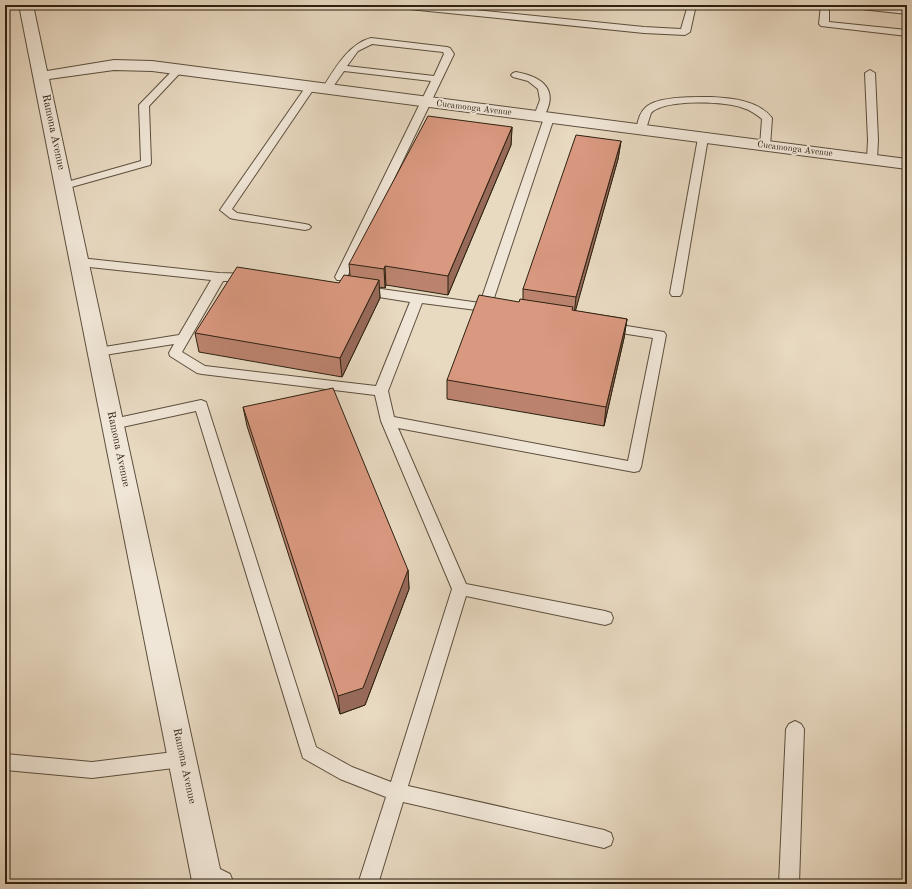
<svg xmlns="http://www.w3.org/2000/svg" width="912" height="889" font-family="'Old Standard TT',serif">
<style>
.lines{fill:none;stroke-linecap:round;stroke-linejoin:round}
.lane-casing{stroke:#5c4f3d;stroke-width:2}
.street-casing{stroke:#5c4f3d;stroke-width:2}
.lane{fill:#f0e6d7;fill-rule:evenodd}
.street{fill:#f0e6d7;fill-rule:evenodd}
.wall{fill:#bb836e;stroke:#2d2111}
.shaded-wall{fill:#986a5a;stroke:#2d2111}
.building{fill:#d99880;stroke:#2d2111}
.labels{text-anchor:middle;dominant-baseline:central;stroke-width:4;stroke-linejoin:round;paint-order:stroke}
.far-street-label{font-size:9px;fill:#2d2111;stroke:#f0e6d7}
.street-label{font-size:11px;fill:#2d2111;stroke:#f0e6d7}
</style>
<rect width="100%" height="100%" fill="#e8d9c1"/>
<filter id="stains"><feTurbulence type="fractalNoise" baseFrequency=".005" numOctaves="4"/><feColorMatrix values="0 0 0 0 .2 0 0 0 0 .09 0 0 0 0 .02 0 0 0 .5 -.17"/></filter>
<radialGradient id="worn" r=".72"><stop offset=".6" stop-color="#630" stop-opacity="0"/><stop offset="1" stop-color="#630" stop-opacity=".3"/></radialGradient>
<g class="lines">
<defs>
<g id="lane">
<polygon points="395,5 425,5 644,27 681,29 688,5 696,5 690,32 685,35 644,33 399,8"/>
<polygon points="821,5 829,5 829,22 907,30 907,36 821,26 819,24"/>
<polygon points="848,5 876,5 907,8 907,14 852,8"/>
<path d="M371,38L447,47L450,48L454,54L347,277L345,280H337L335,277L431,81L344,71L330,91H324L322,89C334,70 348,44 371,38ZM372,44L443,52L444,54L434,76L347,66L358,51Z"/>
<polygon points="178,67 183,70 181,72 149,106 151,163 150,165 68,188 60,188 59,186 60,184 141,161 139,105 175,68"/>
<polygon points="870,70 875,73 878,140 877,159 872,162 867,159 868,140 865,73"/>
<path d="M516,72C543,77 560,90 543,118L539,119L534,116L540,100L538,89L528,81L513,77L511,75L513,73Z"/>
<polygon points="310,84 315,87 232,209 237,213 305,224 309,225 311,227 309,229 305,230 234,219 230,218 220,210 307,85"/>
<path d="M711,97C731,98 758,100 772,118L770,146L769,148L765,149L760,146L762,119C756,114 750,110 743,108C725,101 665,99 651,113L645,132H637L636,130C638,122 639,113 646,107C658,96 695,97 711,97Z"/>
<polygon points="549,115 554,118 492,304 496,305 498,308 496,311 492,312 422,303 388,391 394,417 628,461 653,338 608,331 604,330 602,327 604,324 608,323 664,332 666,335 641,467 639,471 634,472 398,428 466,584 605,611 611,613 613,618 611,623 605,625 466,596 408,786 604,830 611,833 613,839 611,845 604,848 403,802 378,884 358,884 386,797 340,779 303,758 196,411 113,429 108,427 106,424 108,421 113,419 201,400 206,402 316,747 352,767 391,782 452,589 381,421 375,395 202,374 197,373 170,356 169,353 174,344 98,356 93,355 92,352 93,349 98,348 179,335 211,280 80,266 76,265 74,262 76,259 80,258 219,273 254,274 256,277 254,280 250,281 223,281 182,352 205,366 376,386 410,302 360,294 356,293 354,290 356,287 360,286 480,303 544,118"/>
<polygon points="703,135 708,138 682,293 680,296 672,296 670,293 698,138"/>
<polygon points="795,721 801,724 804,729 799,884 779,884 786,729 789,724"/>
<polygon points="182,751 188,753 191,759 188,765 182,767 92,778 5,770 5,754 92,762"/>
</g>
<polygon id="street" points="19,5 33,5 47,71 114,60 152,61 907,159 907,169 152,71 114,70 49,79 220,869 230,874 234,884 193,884 192,881"/>
</defs>
<use href="#lane" class="lane-casing"/>
<use href="#street" class="street-casing"/>
<use href="#lane" class="lane"/>
<use href="#street" class="street"/>
</g>
<g class="wall">
<polygon points="512,127 511,145 448,295 386,285 385,288 379,287 380,298 342,377 199,352 195,333 339,283 350,275 349,264"/>
<polygon points="621,141 618,159 575,311 627,319 624,338 604,426 447,399 447,380 519,302 523,300 523,289"/>
<polygon points="243,407 408,570 409,589 365,705 340,714 247,426"/>
</g>
<g class="shaded-wall">
<polygon points="512,127 511,145 448,295 448,276"/>
<polygon points="621,141 618,159 574,316 576,297"/>
<polygon points="385,266 386,285 385,288 384,269"/>
<polygon points="379,280 380,298 342,377 340,358"/>
<polygon points="627,319 624,338 604,426 606,407"/>
<polygon points="408,570 409,589 365,705 340,714 338,696"/>
</g>
<g class="building">
<polygon points="428,116 512,127 448,276 385,266 384,269 349,264"/>
<polygon points="576,135 621,141 576,297 523,289"/>
<polygon points="237,267 339,283 344,275 379,280 340,358 195,333"/>
<polygon points="479,295 519,302 520,299 573,307 572,310 627,319 606,407 447,380"/>
<polygon points="333,388 408,570 363,688 338,696 243,407"/>
</g>
<g class="labels">
<g class="far-street-label">
<text transform="translate(474 108) rotate(7)">Cucamonga Avenue</text>
<text transform="translate(795 149) rotate(7)">Cucamonga Avenue</text>
</g>
<g class="street-label">
<text transform="translate(53 132) rotate(78)">Ramona Avenue</text>
<text transform="translate(118 449) rotate(78)">Ramona Avenue</text>
<text transform="translate(184 766) rotate(78)">Ramona Avenue</text>
</g>
</g>
<rect width="912" height="889" fill="none" stroke="#e8d9c1" stroke-width="20"/>
<rect x="6" y="6" width="900" height="877" fill="none" stroke="#2d2111" stroke-width="2"/>
<rect x="10" y="10" width="892" height="869" fill="none" stroke="#2d2111"/>
<rect width="100%" height="100%" filter="url(#stains)"/>
<rect width="100%" height="100%" fill="url(#worn)"/>
</svg>
